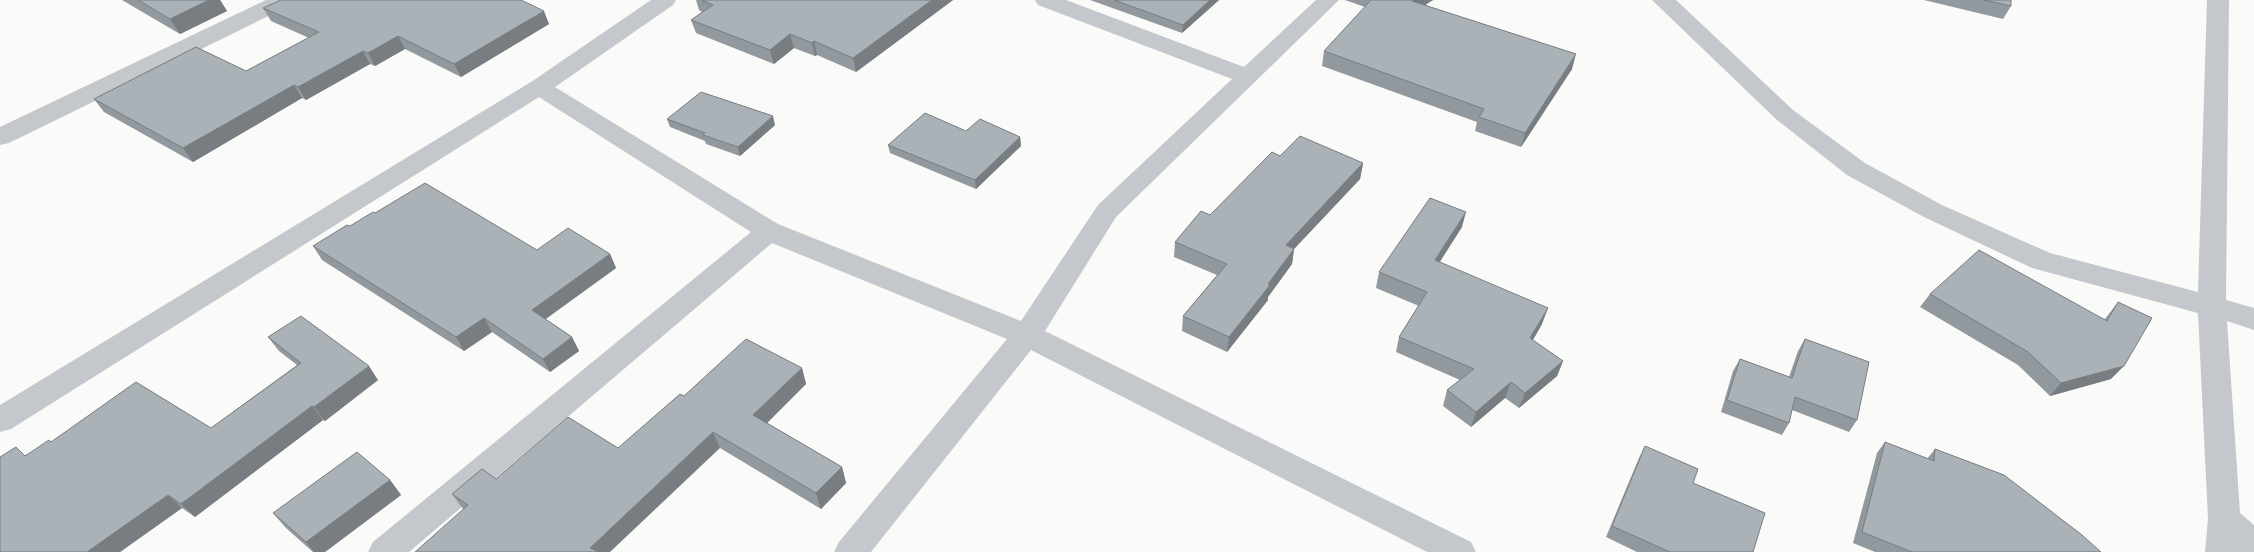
<svg xmlns="http://www.w3.org/2000/svg" width="2254" height="552" font-family="'Archivo Narrow',sans-serif">
<style>
.lines{fill:none;stroke-linecap:round;stroke-linejoin:round}
.street{fill:#c4c7cb;fill-rule:evenodd}
.wall{fill:#92999e}
.shaded-wall{fill:#777d81}
.building{fill:#aab2b8;stroke:#777d81}
</style>
<rect width="100%" height="100%" fill="#fafaf8"/>
<g class="lines">
<g class="street">
<polygon points="266,0 294,0 291,5 9,143 0,145 0,127"/>
<polygon points="651,0 676,0 673,5 555,87 778,224 1021,321 1098,205 1232,79 1038,5 1035,0 1066,0 1244,67 1316,0 1339,0 1116,217 1045,331 1471,542 1476,552 1427,552 1031,350 871,552 834,552 839,542 1007,339 772,243 409,552 368,552 373,542 751,232 539,97 11,429 0,432 0,405 531,82"/>
<polygon points="1652,0 1676,0 1793,110 1865,163 1942,205 2050,253 2198,292 2207,0 2229,0 2226,300 2254,308 2254,330 2227,321 2240,513 2254,525 2254,552 2205,552 2208,519 2198,313 2032,268 1924,217 1847,175 1777,120"/>
</g>
</g>
<g class="wall">
<polygon points="122,0 220,0 227,11 180,34"/>
<polygon points="696,0 953,0 856,72 817,55 815,56 794,48 774,64 696,33 691,20 702,12 699,10"/>
<polygon points="1090,0 1219,0 1182,33"/>
<polygon points="1345,0 1433,0 1425,5 1572,69 1521,147 1475,131 1477,122 1322,66 1324,51 1365,7"/>
<polygon points="1924,0 2011,0 2011,6 2003,19"/>
<polygon points="263,8 549,24 461,77 405,49 375,66 370,64 306,100 302,98 193,162 104,112 94,99 246,71 309,38 271,21"/>
<polygon points="667,119 775,125 740,156 706,144 705,141 670,127"/>
<polygon points="966,131 1020,137 1021,146 976,189 890,153 888,145"/>
<polygon points="1280,156 1363,163 1360,179 1294,249 1292,264 1268,297 1268,300 1227,352 1182,331 1183,316 1217,275 1174,257 1175,242 1210,215"/>
<polygon points="375,213 537,250 610,254 616,268 545,319 572,337 579,351 550,372 492,332 464,351 322,260 313,246"/>
<polygon points="1462,227 1439,262 1542,324 1533,340 1563,361 1557,376 1519,408 1505,398 1471,427 1443,406 1447,390 1460,380 1396,352 1399,337 1419,306 1376,288 1379,272"/>
<polygon points="1930,294 2105,319 2118,302 2111,379 2050,396 2018,365 1920,307"/>
<polygon points="268,337 378,380 325,421 323,420 195,517 182,508 120,552 0,552 25,455 211,428 297,365 279,351"/>
<polygon points="1805,339 1857,420 1849,432 1792,410 1789,423 1782,435 1721,412 1733,371 1740,359 1789,377 1798,351"/>
<polygon points="802,368 806,384 767,423 842,467 846,483 821,509 720,448 463,509 452,494 496,479 618,448 684,396"/>
<polygon points="1885,442 1927,459 1935,449 2101,552 1875,552 1853,543 1877,453"/>
<polygon points="1645,446 1693,483 1753,552 1637,552 1606,537 1639,458"/>
<polygon points="390,480 401,495 325,552 313,552 286,528 273,513"/>
</g>
<g class="shaded-wall">
<polygon points="209,0 220,0 227,11 180,34 170,19"/>
<polygon points="932,0 953,0 856,72 853,58"/>
<polygon points="1210,0 1219,0 1182,33 1183,25"/>
<polygon points="1413,0 1433,0 1409,15 1412,1"/>
<polygon points="544,11 549,24 461,77 454,64"/>
<polygon points="790,34 794,48 774,64 770,50"/>
<polygon points="398,36 405,49 375,66 368,53"/>
<polygon points="814,41 817,55 815,56 812,43"/>
<polygon points="363,51 370,64 306,100 298,87"/>
<polygon points="1576,54 1572,69 1521,147 1525,133"/>
<polygon points="294,85 302,98 193,162 183,148"/>
<polygon points="773,116 775,125 740,156 738,147"/>
<polygon points="1020,137 1021,146 976,189 975,180"/>
<polygon points="1363,163 1360,179 1294,249 1292,264 1268,297 1268,300 1227,352 1229,337 1268,284 1286,245"/>
<polygon points="1466,212 1462,227 1431,276 1435,260"/>
<polygon points="610,254 616,268 539,324 532,310"/>
<polygon points="1548,308 1542,324 1525,353 1530,338"/>
<polygon points="484,318 492,332 464,351 456,337"/>
<polygon points="572,337 579,351 550,372 543,359"/>
<polygon points="1563,361 1557,376 1519,408 1525,393"/>
<polygon points="369,366 378,380 325,421 314,407"/>
<polygon points="2124,366 2111,379 2050,396 2061,383"/>
<polygon points="802,368 806,384 759,431 753,415"/>
<polygon points="1511,382 1505,398 1471,427 1476,412"/>
<polygon points="312,406 323,420 195,517 181,504"/>
<polygon points="713,432 720,448 610,552 592,552 590,548"/>
<polygon points="842,467 846,483 821,509 816,493"/>
<polygon points="390,480 401,495 325,552 314,552 306,542"/>
<polygon points="168,495 182,508 120,552 87,552"/>
</g>
<g class="building">
<polygon points="138,0 209,0 170,19"/>
<polygon points="281,0 521,0 544,11 454,64 398,36 368,53 363,51 298,87 294,85 183,148 94,99 196,47 246,71 319,32 263,8"/>
<polygon points="702,0 932,0 853,58 814,41 812,43 790,34 770,50 691,20 713,5"/>
<polygon points="1114,0 1210,0 1183,25"/>
<polygon points="1371,0 1413,0 1412,1 1576,54 1525,133 1479,117 1484,109 1324,51"/>
<polygon points="1984,0 2011,0 2011,6"/>
<polygon points="701,92 773,116 738,147 703,135 705,133 667,119"/>
<polygon points="925,113 966,131 980,119 1020,137 975,180 888,145"/>
<polygon points="1300,136 1363,163 1286,245 1294,249 1268,284 1270,285 1229,337 1183,316 1227,264 1175,242 1201,211 1210,215 1272,152 1280,156"/>
<polygon points="425,183 537,250 568,228 610,254 532,310 572,337 543,359 484,318 456,337 313,246 347,225 350,226 373,212 375,213"/>
<polygon points="1430,198 1466,212 1435,260 1548,308 1530,338 1563,361 1525,393 1511,382 1476,412 1447,390 1474,369 1399,337 1427,292 1379,272"/>
<polygon points="1979,250 2107,321 2118,302 2152,318 2124,366 2061,383 2028,352 1930,294"/>
<polygon points="301,316 369,366 314,407 312,406 181,504 168,495 87,552 0,552 0,457 16,447 25,456 49,440 51,442 136,382 211,428 301,363 268,337"/>
<polygon points="746,339 802,368 753,415 842,467 816,493 713,432 590,548 599,552 415,552 468,505 452,494 482,469 496,479 568,417 618,448 680,394 684,396"/>
<polygon points="1805,339 1869,362 1857,420 1795,397 1789,423 1727,400 1740,359 1792,378"/>
<polygon points="1885,442 1934,461 1935,449 2004,475 2082,535 2101,552 1912,552 1862,532"/>
<polygon points="1645,446 1698,469 1693,483 1765,513 1753,552 1670,552 1612,526"/>
<polygon points="357,452 390,480 306,542 273,513"/>
</g>
</svg>
